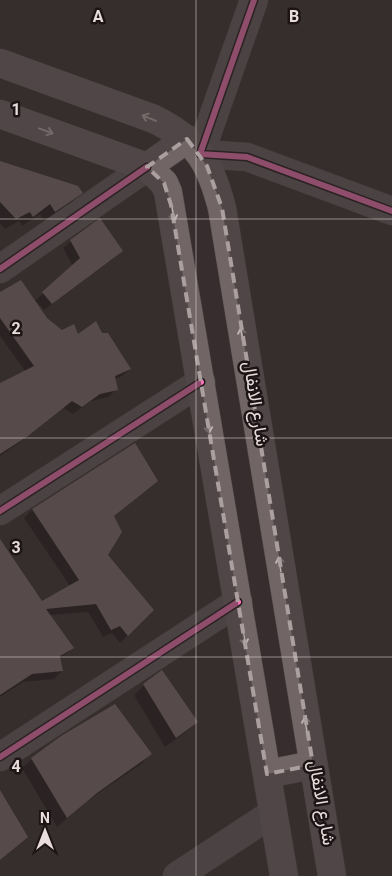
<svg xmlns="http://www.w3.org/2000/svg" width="392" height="876" font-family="Georgia,Vazirmatn,serif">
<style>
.shadow{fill:#0007}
.building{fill:#7e6e6f}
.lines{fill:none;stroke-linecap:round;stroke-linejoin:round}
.minor-casing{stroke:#534a4b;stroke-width:29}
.major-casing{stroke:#534a4b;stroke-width:29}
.minor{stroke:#655d5e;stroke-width:28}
.major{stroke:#716566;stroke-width:28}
.cycleway-casing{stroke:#1d1415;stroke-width:9}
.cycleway{stroke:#fb73b8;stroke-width:6}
.oneway{stroke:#bfb2b3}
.marked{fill:none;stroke:#ab9fa0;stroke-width:4;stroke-dasharray:10 6;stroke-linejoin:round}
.grid{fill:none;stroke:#e9dcdd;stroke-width:1;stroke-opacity:0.55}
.labels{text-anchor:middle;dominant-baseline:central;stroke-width:5;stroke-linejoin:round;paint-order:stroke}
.street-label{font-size:18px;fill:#e9dcdd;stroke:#1d1415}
.grid-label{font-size:16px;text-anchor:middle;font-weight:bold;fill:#e9dcdd;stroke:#1d1415;stroke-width:5;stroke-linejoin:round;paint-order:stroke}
</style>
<rect width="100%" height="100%" fill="#372d2e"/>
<g class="shadow">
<polygon points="0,162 81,192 71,203 44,221 40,214 22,226 19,221 5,229 0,223"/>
<polygon points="71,241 121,251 114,258 44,310 37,302 35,303 46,319 62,332 77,336 101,334 130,369 122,376 115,379 116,389 109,397 91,401 73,414 63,408 19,443 0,456 0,385 26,372 0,336 0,293 34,302 73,266 63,248"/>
<polygon points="135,444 156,481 113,517 106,555 152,610 120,643 112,633 103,637 88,612 49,615 73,648 59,659 62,671 54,679 23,682 0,697 0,541 42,603 70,586 24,518 32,510"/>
<polygon points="144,685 197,722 186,732 165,747 134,695"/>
<polygon points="150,754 141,764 86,802 57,827 22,768 32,759"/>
</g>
<g class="building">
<polygon points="0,161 78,186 83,193 55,212 50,204 33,217 30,212 16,219 0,202"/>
<polygon points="100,218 123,251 52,304 42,292 80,258 70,240"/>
<polygon points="21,280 47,318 62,330 74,324 78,334 96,321 102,333 108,333 131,369 115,376 118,390 100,394 82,407 72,401 28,436 0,454 0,383 34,366 0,318 0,292"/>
<polygon points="135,443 158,481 114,516 122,532 108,555 154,610 128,636 120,626 111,630 96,604 46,609 74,648 60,656 63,671 32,674 0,695 0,539 42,601 79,580 32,509"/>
<polygon points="162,670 198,722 176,738 143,684"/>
<polygon points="115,704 152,754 97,793 67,818 31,758 61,736"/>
<polygon points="0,790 28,837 0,860"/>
</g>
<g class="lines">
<defs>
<g id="minor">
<polyline points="254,0 200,154 247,157 392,211"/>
<polyline points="0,269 147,167"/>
<polyline points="0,511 201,382"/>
<polyline points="0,757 238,602"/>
<polyline points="177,876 273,813"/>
</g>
<g id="major">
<path d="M0,63L154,119C198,141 210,162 222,208L332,876"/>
<polyline points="0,114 147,167 164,183 168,192 284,876"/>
<polyline points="147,167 187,139"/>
<polyline points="267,774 313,765"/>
</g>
</defs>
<use href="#minor" class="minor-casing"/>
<use href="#major" class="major-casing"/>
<use href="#minor" class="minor"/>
<use href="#major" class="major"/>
<defs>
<g id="cycleway">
<polyline points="254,0 200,154 247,157 392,211"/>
<polyline points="0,269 147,167"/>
<polyline points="0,511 201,382"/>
<polyline points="0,757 238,602"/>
</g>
</defs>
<use href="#cycleway" class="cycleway-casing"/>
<use href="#cycleway" class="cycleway"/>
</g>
<defs><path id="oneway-shaft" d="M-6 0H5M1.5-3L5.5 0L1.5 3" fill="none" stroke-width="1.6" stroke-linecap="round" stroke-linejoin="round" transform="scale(1.25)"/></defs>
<g class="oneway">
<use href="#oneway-shaft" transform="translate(149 118) rotate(-158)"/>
<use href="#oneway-shaft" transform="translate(46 131) rotate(20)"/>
<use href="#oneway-shaft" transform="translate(173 214) rotate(80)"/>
<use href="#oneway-shaft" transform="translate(242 335) rotate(-99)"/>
<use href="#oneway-shaft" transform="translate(208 426) rotate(80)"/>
<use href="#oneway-shaft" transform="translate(280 564) rotate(-99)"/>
<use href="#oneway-shaft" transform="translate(244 638) rotate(81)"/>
<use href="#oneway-shaft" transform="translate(306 724) rotate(-99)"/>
</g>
<path d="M0 0H392V876H0ZM187,139L207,166L222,208L313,765L267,774L171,205L164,183L147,167Z" fill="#372d2e" fill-opacity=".55" fill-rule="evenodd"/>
<path class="marked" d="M187,139L207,166L222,208L313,765L267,774L171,205L164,183L147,167Z"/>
<path class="grid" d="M196,0V876M0,219H392M0,438H392M0,657H392"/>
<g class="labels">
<g class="street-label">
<text transform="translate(254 404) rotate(81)">شارع الانفال</text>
<text transform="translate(320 803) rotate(80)">شارع الانفال</text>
</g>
</g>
<g class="grid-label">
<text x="98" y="22">A</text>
<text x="294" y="22">B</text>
<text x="16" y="115">1</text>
<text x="16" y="334">2</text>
<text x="16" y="553">3</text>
<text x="16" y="772">4</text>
</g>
<g transform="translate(45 831)" stroke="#1d1415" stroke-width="4" paint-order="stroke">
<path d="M0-4L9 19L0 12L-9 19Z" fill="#e9dcdd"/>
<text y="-8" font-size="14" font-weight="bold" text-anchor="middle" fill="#e9dcdd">N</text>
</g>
</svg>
